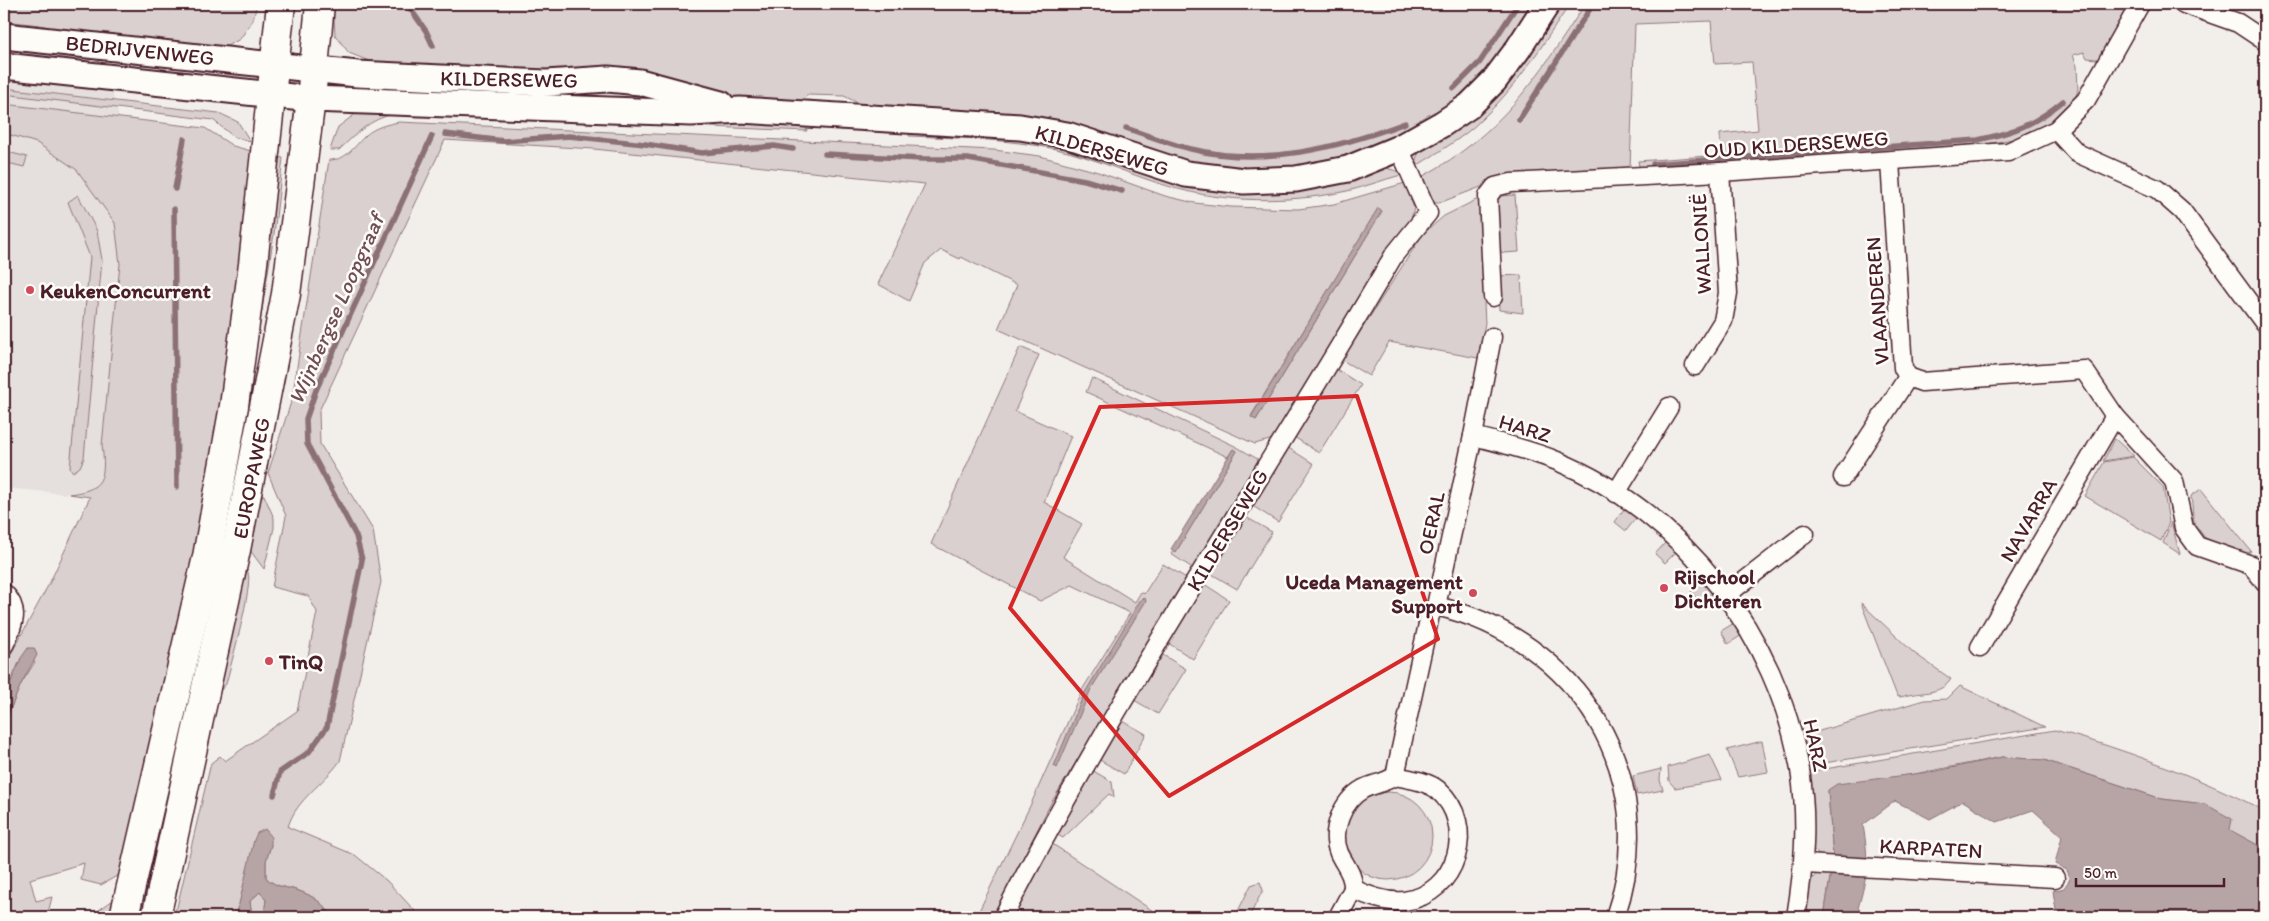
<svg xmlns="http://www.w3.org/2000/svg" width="2269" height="921" font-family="Itim,sans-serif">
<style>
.built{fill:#e5dfdd}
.green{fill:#d9d0cf;stroke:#92787d;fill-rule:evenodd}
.water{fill:#b7a5a6;stroke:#8b6f75}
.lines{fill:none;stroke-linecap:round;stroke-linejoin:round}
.stream{stroke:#8b6f75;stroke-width:5.5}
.street-casing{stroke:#4a1f2b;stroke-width:21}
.secondary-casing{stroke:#4a1f2b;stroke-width:29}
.primary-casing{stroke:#4a1f2b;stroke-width:31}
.street{stroke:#fdfcf7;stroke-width:18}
.secondary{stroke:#fdfcf7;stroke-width:25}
.primary{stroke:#fdfcf7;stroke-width:28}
.marked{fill:none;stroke:#d62828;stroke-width:4;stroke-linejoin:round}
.poi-dot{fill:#d1495b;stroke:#fdfcf7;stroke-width:2}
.labels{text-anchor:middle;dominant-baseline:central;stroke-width:5;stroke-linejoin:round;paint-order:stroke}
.street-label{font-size:21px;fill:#4a1f2b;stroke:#fdfcf7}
.poi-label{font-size:21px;font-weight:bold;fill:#4a1f2b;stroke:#fdfcf7;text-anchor:start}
.water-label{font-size:22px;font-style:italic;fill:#704e56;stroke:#fdfcf7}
</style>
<rect width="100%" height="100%" fill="#f2efeb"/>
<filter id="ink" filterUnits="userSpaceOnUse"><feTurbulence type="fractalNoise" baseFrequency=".02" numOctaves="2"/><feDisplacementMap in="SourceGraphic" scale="10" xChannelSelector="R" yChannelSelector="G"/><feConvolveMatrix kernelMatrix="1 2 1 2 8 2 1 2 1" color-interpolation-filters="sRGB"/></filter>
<g filter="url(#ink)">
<polygon class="built" points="4,4 88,4 139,190 106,490 90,496 4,488"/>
<g class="green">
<polygon points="4,4 257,4 253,20 240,39 227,46 203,48 103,40 40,25 4,21"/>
<path d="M333,4H1538C1519,33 1495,67 1470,91C1449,111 1422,125 1396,137C1324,169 1273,173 1195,164L866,107L844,96L808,95L800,101L747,99L639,77L436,67L369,61L349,53L335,35Z"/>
<path d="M1560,4H1570C1543,44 1517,87 1481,120C1463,138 1440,151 1418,165L1416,159L1421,148L1538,36Z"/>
<path d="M1585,4H2132L2104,60L2087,58L2084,52L2073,55L2077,66L2078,89L2075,100L2046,125L2022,137L1968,148L1644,169L1639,166L1638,161L1721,155L1720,134L1758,130L1752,62L1715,64L1711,21L1635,24L1630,168L1628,170L1494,182L1439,203H1433L1423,176C1501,134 1539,76 1585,4Z"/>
<polygon points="4,88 219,113 238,122 250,141 234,137 213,120 4,94"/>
<path d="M4,104L205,128L233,146L251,151L245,237L205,511L122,873L101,885L81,880L84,863L30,879L36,901L52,897L47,917H4V724L21,684L35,662L21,658L4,698V667L50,582L90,497L69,494C104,490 106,478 102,445L120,264L115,223L77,170L37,143L4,133Z"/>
<path d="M358,112L804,123L807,131L394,114C370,119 357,133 339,150H330L338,127Z"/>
<path d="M399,122L994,150L1040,156L1098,172L1165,196L1195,203L1231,207L1298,209L1334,204L1405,183L1414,208L1410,223L1273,439L1255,444L998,329L1017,285L961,257L960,259L941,250L925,263L909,301L878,284L925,184L594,149L445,140L319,411L320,444L373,530L381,582L340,761C324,784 296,799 288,827L355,855L387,881L415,911V917H332C324,904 314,896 299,891C285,886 279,889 266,878V861L271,845L245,881L236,917H171L177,907L211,763L220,756L225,761L297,711L317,612L308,596L272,587L286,516L268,473L292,399L329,160C348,160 354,146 366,135C375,127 388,124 399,122ZM1379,208L1382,211L1256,420L1251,416Z"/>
<path d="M910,128L1061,143L1149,173L1383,167L1400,172L1401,175C1382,180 1362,188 1343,192C1287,203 1225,203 1171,187C1132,176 1096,158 1056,149C1008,139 958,138 909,136Z"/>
<polygon points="4,151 27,157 24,167 4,162"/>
<polygon points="276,157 283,158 274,234 244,424 234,514 145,917 134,917"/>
<polygon points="78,195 97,231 102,260 84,458 80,467 73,472 70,468 90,257 68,202"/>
<polygon points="1515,195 1519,252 1503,253 1496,247 1495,204 1501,196"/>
<polygon points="1476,200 1482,200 1488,297 1484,303 1485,323 1478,358 1389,342 1369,376 1342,360 1423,234 1444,216"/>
<polygon points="1521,275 1523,313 1499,310 1497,276"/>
<polygon points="1020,347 1039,355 1015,411 1071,436 1044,502 1082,524 1063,557 1135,602 1141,592 1144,594 1163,564 1188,579 1051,803 993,917 976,917 1030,806 1082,690 1130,613 1072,585 1040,601 931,544"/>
<polygon points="1336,369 1361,385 1319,453 1294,437"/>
<polygon points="1092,378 1237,447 1261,461 1194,569 1171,554 1173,551 1176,551 1237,451 1233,449 1228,457 1086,392"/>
<polygon points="2115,439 2134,456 2103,461"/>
<polygon points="1287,447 1314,464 1278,522 1251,505"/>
<polygon points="2133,457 2163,487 2169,522 2161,541 2085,496 2104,462"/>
<polygon points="2201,489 2251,551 2243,557 2205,538 2194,523 2191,496"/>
<polygon points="262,495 264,495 274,518 274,528 264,569 249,549"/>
<polygon points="1624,509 1636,518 1626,531 1615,522"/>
<polygon points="1244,516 1272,532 1237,589 1210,573"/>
<polygon points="2171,522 2180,554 2163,543"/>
<polygon points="1666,542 1676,552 1665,563 1655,554"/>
<path d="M245,569L248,572C253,587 231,664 226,684L220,691Z"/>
<polygon points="1704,581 1713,593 1700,603 1691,591"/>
<polygon points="1204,584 1229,600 1193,659 1168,643"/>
<path d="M1861,603L1914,653L1951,679C1941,696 1918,691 1901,697L1897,696Z"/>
<polygon points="1734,623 1742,635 1728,644 1721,631"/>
<polygon points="1163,655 1186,669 1158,714 1134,700"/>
<polygon points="1960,686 2045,727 1806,766 1801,742 1806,735 1924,700 1947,699"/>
<polygon points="1121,720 1146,734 1124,774 1098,759"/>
<path d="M2055,730C2127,750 2196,776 2263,810L2265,812V849L2229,830L2205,804L2162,799L2044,760L2002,757L1828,791L1833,858L1821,857L1813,849L1807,772Z"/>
<polygon points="1762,741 1768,772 1738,777 1727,750"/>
<polygon points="1710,755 1722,780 1675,788 1669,781 1668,767"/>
<polygon points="1661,769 1660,780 1663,790 1637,795 1633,776"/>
<polygon points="1092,770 1112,782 1114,797 1109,794 1063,838 1054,833"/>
<circle cx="1388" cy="836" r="44"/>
<polygon points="1050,843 1057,847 1162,917 1012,917"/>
<path d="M1822,871H1831L1824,917H1805C1808,902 1805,877 1822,871Z"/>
<polygon points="1260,882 1263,890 1249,917 1235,917 1251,885"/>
<polygon points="260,892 266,900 264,914 261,917 252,917 250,901"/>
<polygon points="116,898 113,917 97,917 99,910"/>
</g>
<g class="water">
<polygon points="1378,208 1382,211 1256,420 1251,417"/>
<polygon points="1233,449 1237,451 1176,552 1171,549"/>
<polygon points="1145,598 1146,601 1091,689 1057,768 1054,766 1084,694 1141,599"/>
<polygon points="28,648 34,648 37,655 21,684 4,724 4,698 21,658"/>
<path d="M2002,757L2044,760L2162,799L2205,804L2232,819L2230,830L2265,849V916C2234,910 2211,909 2180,917H2057L2053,891L2064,888L2070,879L2067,870L2055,864L2062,836L2033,810L1997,822L1963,801L1930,819L1895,801L1863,825C1869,860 1868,874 1858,908L1868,917H1824L1833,858L1828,790L1837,784L1937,771Z"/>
<path d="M265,829L271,836V845L266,861V878C279,889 285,886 299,891C314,896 324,904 332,917H261L264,914L266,900L260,892L250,901L252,917H236L254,840L257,833Z"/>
</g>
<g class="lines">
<g class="stream">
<polyline points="407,4 426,31 433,46"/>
<polyline points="1454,88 1480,62 1518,4"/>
<polyline points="1519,120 1593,4"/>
<path d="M1126,128C1147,135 1169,144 1191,149C1263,167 1338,148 1405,123"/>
<polyline points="445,134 504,141 569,136 645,144 702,153 774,146 793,149"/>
<polyline points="825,154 922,159 968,159 1085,180 1122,191"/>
<path d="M1653,164L1978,140C2014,132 2034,125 2063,101"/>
<polyline points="175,189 184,139"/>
<polyline points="174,209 177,487"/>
<polyline points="274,795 280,772 309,752 327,727 362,560 356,536 307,444 306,419 316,390 432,136"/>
</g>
<defs>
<g id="street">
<polyline points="2184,4 2238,23 2265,41"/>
<polyline points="2056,130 2077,153 2157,189 2182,211 2265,324"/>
<polyline points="1493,297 1488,196 1495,187 1511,183 1720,172 2008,152 2056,130 2086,100 2140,4"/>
<polyline points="1695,366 1723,321 1728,293 1720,172"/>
<polyline points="1908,377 1922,382 2084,370 2115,416 2174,481 2184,528 2197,546 2251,565 2265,582"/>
<path d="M1473,436C1501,443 1530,450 1557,461C1683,513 1778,636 1800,770C1808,820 1804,868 1796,917"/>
<polyline points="1843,477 1908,377 1903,368 1890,161"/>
<polyline points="1616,493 1669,407"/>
<path d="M4,593C21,610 13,626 4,645"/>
<polyline points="1725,596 1805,534"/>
<path d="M1436,606C1579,639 1664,776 1615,917"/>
<polyline points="1980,647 2115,416"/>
<polyline points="1395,776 1430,615 1436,606 1473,436 1492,337"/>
<path d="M1395,776C1409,779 1427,781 1438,790C1478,825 1457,895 1404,901C1386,903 1368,896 1353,889C1354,875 1345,866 1339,853C1330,831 1342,801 1363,789C1373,784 1385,783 1395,776Z"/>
<polyline points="1805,864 2055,878"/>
<path d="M1003,917C1120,689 1265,476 1394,255L1428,213L1399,148"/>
<polyline points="1338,917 1353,889"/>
</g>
<g id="secondary">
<polyline points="4,36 357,74 546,83 608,79 640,82 721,104"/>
<polyline points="4,66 311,99 691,113 740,110 1020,127 1067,135 1186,174 1244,181 1296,179 1348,169 1399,148 1442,124 1469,106 1494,81 1518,49 1547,4"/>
</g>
<g id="primary">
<polyline points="124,917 207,557 234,406 253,264 281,4"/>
<polyline points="156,917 236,550 286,294 311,99 320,4"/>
</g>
</defs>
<use href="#street" class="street-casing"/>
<use href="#secondary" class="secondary-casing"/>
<use href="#primary" class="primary-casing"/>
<use href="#street" class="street"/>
<use href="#secondary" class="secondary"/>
<use href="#primary" class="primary"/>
</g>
</g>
<path class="marked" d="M1357,396L1438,639L1169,796L1010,608L1100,407Z"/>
<g class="poi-dot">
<circle cx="30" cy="290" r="5"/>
<circle cx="1664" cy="588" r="5"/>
<circle cx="1473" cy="593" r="5"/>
<circle cx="269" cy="661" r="5"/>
</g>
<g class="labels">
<g class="street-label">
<text transform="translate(140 50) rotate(6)">BEDRIJVENWEG</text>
<text transform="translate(509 79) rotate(1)">KILDERSEWEG</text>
<text transform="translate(1796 144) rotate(-4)">OUD KILDERSEWEG</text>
<text transform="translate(1102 150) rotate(16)">KILDERSEWEG</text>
<text transform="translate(1701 244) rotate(-93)">WALLONIË</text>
<text transform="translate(1877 301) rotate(-94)">VLAANDEREN</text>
<text transform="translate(1525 428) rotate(17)">HARZ</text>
<text transform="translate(251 478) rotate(-79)">EUROPAWEG</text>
<text transform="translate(2028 520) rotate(-60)">NAVARRA</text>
<text transform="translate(1431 523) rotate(-78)">OERAL</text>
<text transform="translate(1227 530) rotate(-59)">KILDERSEWEG</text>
<text transform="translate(1816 745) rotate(78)">HARZ</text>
<text transform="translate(1931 848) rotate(3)">KARPATEN</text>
</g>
<g class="poi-label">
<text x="40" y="290">KeukenConcurrent</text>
<text x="1674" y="576">Rijschool<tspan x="1674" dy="24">Dichteren</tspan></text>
<text x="1463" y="581" text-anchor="end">Uceda Management<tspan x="1463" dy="24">Support</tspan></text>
<text x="279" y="661">TinQ</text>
</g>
<g class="water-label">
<text transform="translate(336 309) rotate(-66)">Wijnbergse Loopgraaf</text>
</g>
</g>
<rect width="2269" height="921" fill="none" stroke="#fdfcf7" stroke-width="20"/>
<rect x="10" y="10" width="2249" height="901" fill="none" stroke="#4a1f2b" stroke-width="2" filter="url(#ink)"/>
<path d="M2076 878v8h148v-8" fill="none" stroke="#4a1f2b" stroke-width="2.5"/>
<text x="2084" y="878" font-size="15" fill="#4a1f2b" stroke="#fdfcf7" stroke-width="4" paint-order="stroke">50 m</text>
</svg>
